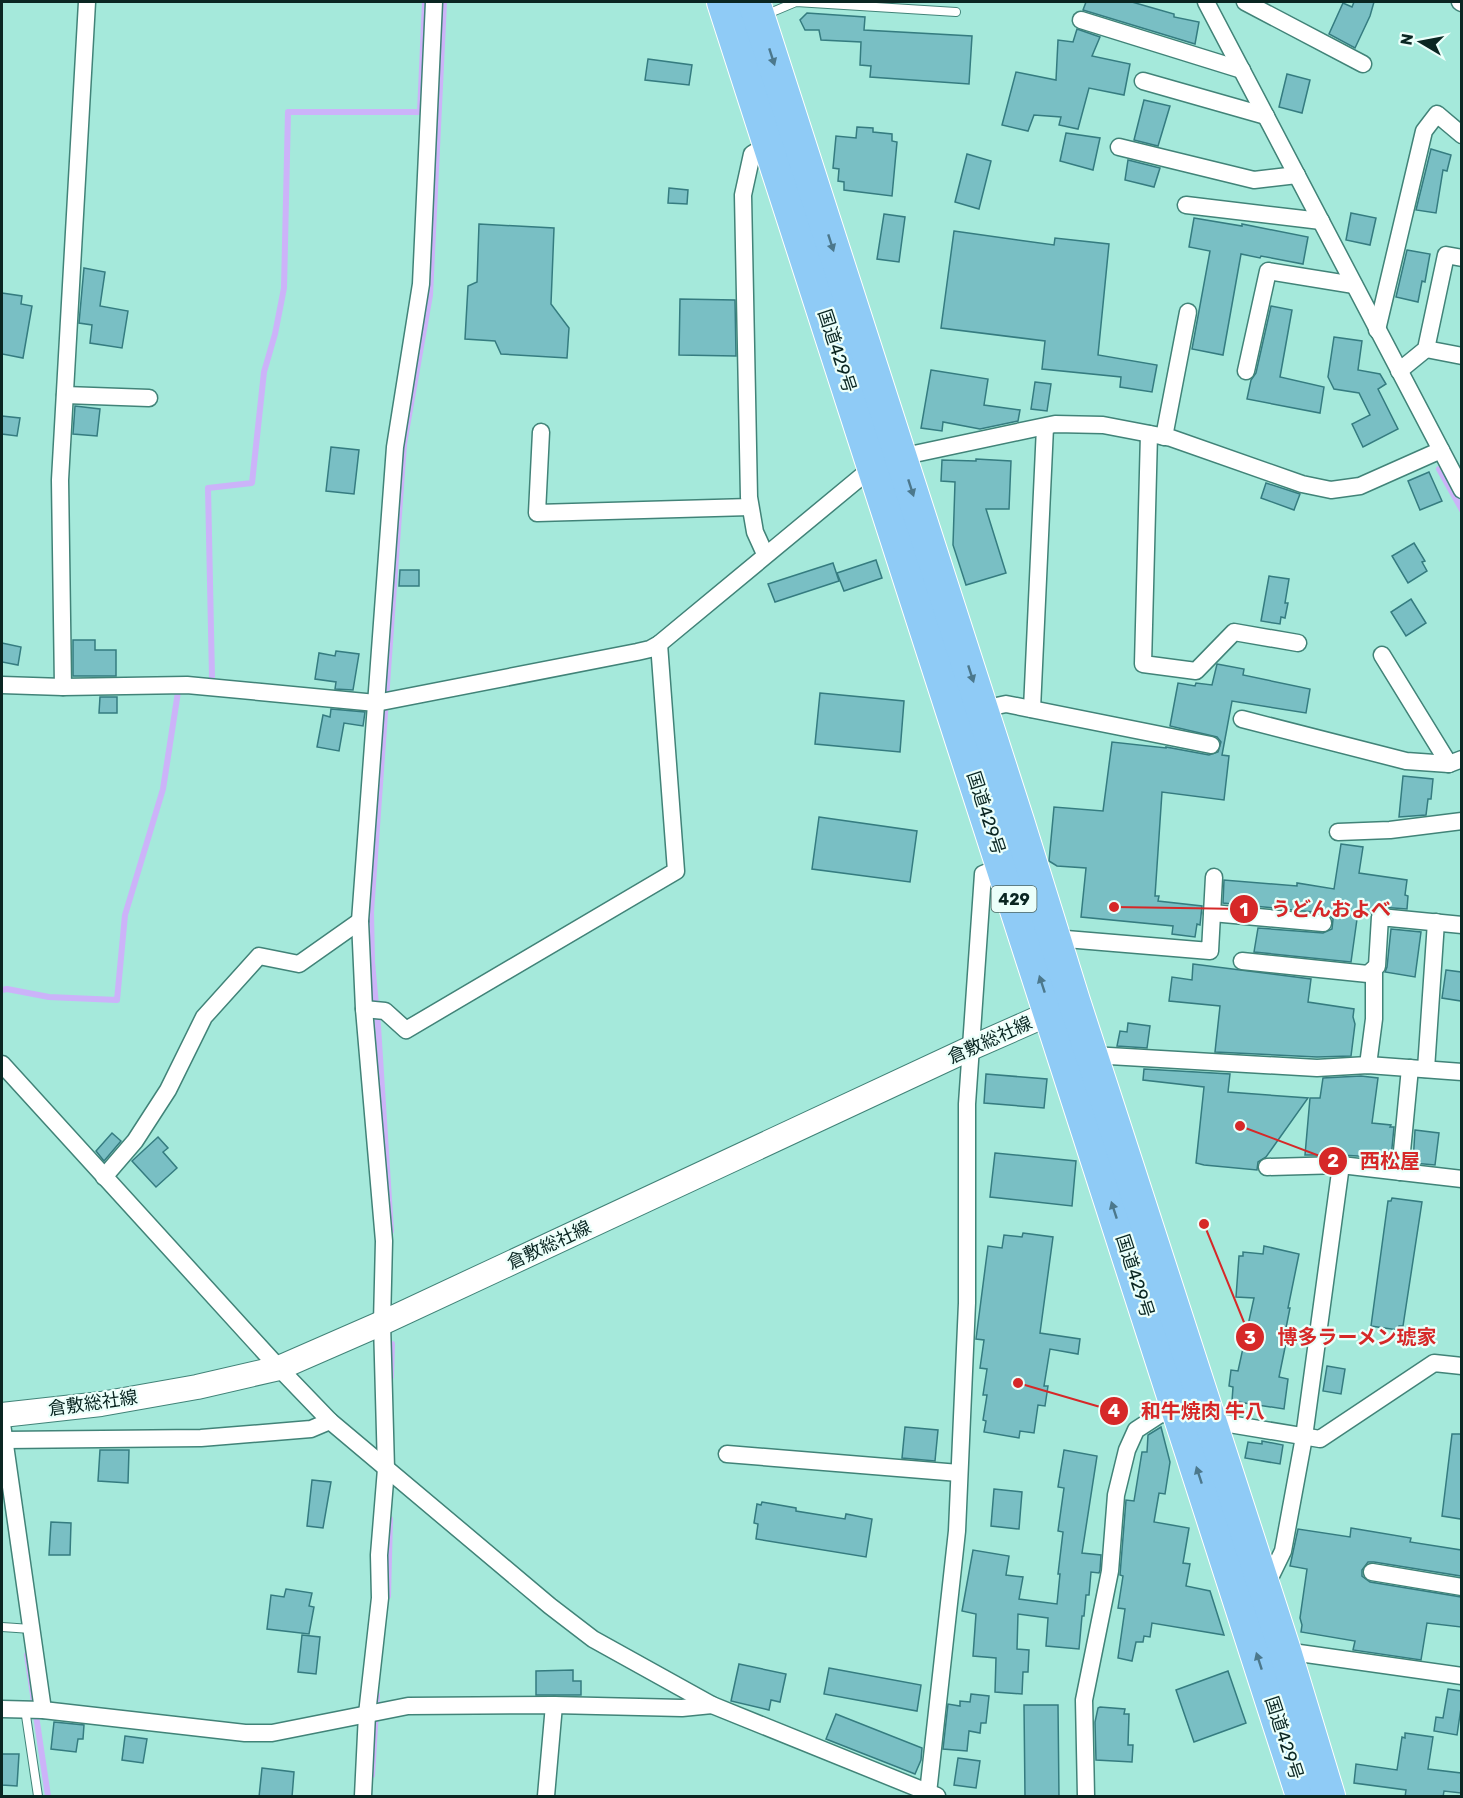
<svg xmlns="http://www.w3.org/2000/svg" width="1463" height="1798" font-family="Rubik,'Noto Sans JP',sans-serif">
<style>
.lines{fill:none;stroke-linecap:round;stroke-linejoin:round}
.stream{stroke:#ccb3f9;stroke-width:6}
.building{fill:#79bfc4;stroke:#357c80;stroke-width:1.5}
.lane-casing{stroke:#418378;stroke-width:10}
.street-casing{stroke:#418378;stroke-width:19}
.secondary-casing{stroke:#418378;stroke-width:26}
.highway-casing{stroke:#fff;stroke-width:34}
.lane{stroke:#fff;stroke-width:8}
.street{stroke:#fff;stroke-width:16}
.secondary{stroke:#fff;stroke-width:24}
.highway{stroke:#8fcbf6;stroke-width:32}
.oneway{fill:#4c788c}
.labels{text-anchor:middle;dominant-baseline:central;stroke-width:4.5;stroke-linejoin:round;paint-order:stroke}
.shield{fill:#ebfffa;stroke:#4e6763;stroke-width:1.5}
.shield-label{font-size:16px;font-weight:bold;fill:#0a2622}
.street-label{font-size:18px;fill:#0a2622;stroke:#ebfffa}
.leader{fill:none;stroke:#d62828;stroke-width:2}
.callout-dot{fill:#d62828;stroke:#ebfffa;stroke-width:2}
.mark-label{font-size:18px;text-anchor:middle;font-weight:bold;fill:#fff}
.callout-label{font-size:20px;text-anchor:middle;font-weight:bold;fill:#d62828;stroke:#ebfffa;stroke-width:4.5;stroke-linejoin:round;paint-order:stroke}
</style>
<rect width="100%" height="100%" fill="#a5e9db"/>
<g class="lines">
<g class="stream">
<polyline points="1439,469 1462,510"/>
<polyline points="212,677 208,488 252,483 264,372 275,334 284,288 288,112 420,112 425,2"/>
<polyline points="2,990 7,989 49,997 117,1000 125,915 163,789 178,692"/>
<polyline points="391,1231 378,1026 372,962 371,912 404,444 430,295 444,2"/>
<polyline points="391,1377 392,1344"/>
<polyline points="388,1596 390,1519"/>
<polyline points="27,1655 48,1796"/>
<polyline points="372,1775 377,1695"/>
</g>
</g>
<g class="building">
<polygon points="1086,2 1132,2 1174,14 1174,17 1199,22 1195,44 1083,10"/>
<polygon points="1354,2 1374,2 1370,16 1355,48 1329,34 1343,3 1352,7"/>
<polygon points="807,13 865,17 864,30 972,36 969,84 870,77 871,66 860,65 861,42 821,40 819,30 805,30 800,20"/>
<polygon points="1077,29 1100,37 1092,56 1130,64 1124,95 1089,88 1078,129 1059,125 1061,117 1034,115 1028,131 1002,125 1016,72 1056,80 1058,40 1073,42"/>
<polygon points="648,59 692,65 689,85 645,80"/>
<polygon points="1287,74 1310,80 1302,113 1279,107"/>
<polygon points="1144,100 1170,106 1158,146 1134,140"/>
<polygon points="857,127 873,128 873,132 892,134 892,141 897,142 892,196 844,190 844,182 838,181 839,169 833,168 836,136 856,138"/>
<polygon points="1066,133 1100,138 1093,170 1060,161"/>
<polygon points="1431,149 1451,155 1447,171 1443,170 1436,213 1416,210"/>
<polygon points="967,154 991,161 979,209 955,202"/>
<polygon points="1128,160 1160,168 1154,187 1125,180"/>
<polygon points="669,188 688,190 687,204 668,203"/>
<polygon points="1351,213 1376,218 1370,245 1346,240"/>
<polygon points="884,214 905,217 899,262 877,259"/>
<polygon points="1194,218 1242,226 1242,224 1308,237 1303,264 1261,256 1260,258 1241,254 1223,355 1192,349 1210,251 1189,247"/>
<polygon points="479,224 554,228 551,304 569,328 567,358 501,354 495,341 465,339 468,286 477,282"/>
<polygon points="954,231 1054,245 1055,238 1109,244 1098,355 1157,365 1152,392 1120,387 1121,377 1042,369 1045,341 941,328"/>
<polygon points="1407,250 1430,254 1425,282 1422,281 1418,302 1396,297"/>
<polygon points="84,268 105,272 100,306 128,311 122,348 90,343 92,325 79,323"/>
<polygon points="2,293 22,296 21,304 32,306 23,358 2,354"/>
<polygon points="680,299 735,300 736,356 679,355"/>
<polygon points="1271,306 1292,310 1280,377 1324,387 1320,413 1247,399 1251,380 1256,373"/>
<polygon points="1334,337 1362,341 1358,370 1380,374 1386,384 1378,389 1398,429 1363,447 1352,424 1370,415 1359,393 1334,389 1328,377"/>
<polygon points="931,370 988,379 984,405 1020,410 1018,421 980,429 943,422 942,431 921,428"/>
<polygon points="1035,382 1051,384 1047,411 1031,409"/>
<polygon points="75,406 100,409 97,436 73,434"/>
<polygon points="2,416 20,418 17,436 2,434"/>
<polygon points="331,447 359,450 354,494 326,491"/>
<polygon points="976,459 1011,461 1009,509 986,509 1006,573 966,585 953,545 955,482 941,481 942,460 976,461"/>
<polygon points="1429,472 1442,501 1420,510 1408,481"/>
<polygon points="1266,483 1300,494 1294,510 1261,498"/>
<polygon points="1414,543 1425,561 1422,562 1427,571 1408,583 1392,556"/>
<polygon points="876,560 882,578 844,591 837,573"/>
<polygon points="833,563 839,581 775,602 768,584"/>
<polygon points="400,570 419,570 419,586 399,586"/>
<polygon points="1269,576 1289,579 1285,603 1288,603 1285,618 1281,617 1280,624 1261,621"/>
<polygon points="1411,599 1426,623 1406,636 1391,612"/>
<polygon points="73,640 95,640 95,650 116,650 116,676 73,676"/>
<polygon points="2,643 21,647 18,665 2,662"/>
<polygon points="336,651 359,654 353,690 335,689 336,682 315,679 319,653 335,656"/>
<polygon points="1217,664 1244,669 1243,675 1310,689 1306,713 1232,701 1222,755 1229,756 1224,800 1162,792 1155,896 1159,896 1158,901 1202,906 1200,925 1197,924 1195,937 1172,934 1173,926 1081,917 1086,868 1057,866 1049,861 1054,807 1103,811 1112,742 1166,748 1166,747 1209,755 1218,752 1221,742 1217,737 1170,726 1178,683 1195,686 1196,683 1212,685"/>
<polygon points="820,693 904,701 900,752 815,744"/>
<polygon points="100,697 117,697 117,713 99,713"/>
<polygon points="331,709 365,712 363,726 344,723 339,751 317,747 323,715 330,717"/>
<polygon points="1403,776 1433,779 1431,799 1428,799 1426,815 1399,817"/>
<polygon points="819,817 917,831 910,882 812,869"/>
<polygon points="1341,844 1363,847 1359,873 1407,880 1405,895 1408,896 1407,909 1380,907 1375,908 1370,914 1358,912 1351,962 1254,952 1258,928 1323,933 1332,929 1333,919 1329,915 1324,913 1223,903 1224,880 1297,886 1297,883 1334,889"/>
<polygon points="1391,929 1421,932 1415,977 1385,972 1387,967"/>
<polygon points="1193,964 1311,979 1308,1002 1354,1009 1353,1017 1355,1024 1351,1056 1317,1057 1215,1052 1220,1006 1169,1001 1172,977 1192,980"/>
<polygon points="1446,970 1461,972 1461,1001 1442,998"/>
<polygon points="1128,1023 1150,1026 1147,1048 1117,1046 1120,1031 1127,1032"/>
<polygon points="1144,1069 1230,1074 1228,1092 1308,1098 1266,1157 1258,1162 1257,1170 1204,1165 1196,1163 1204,1087 1143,1080"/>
<polygon points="986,1074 1047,1079 1044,1108 984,1103"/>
<polygon points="1361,1076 1378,1078 1372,1123 1391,1125 1390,1127 1394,1127 1391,1158 1341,1155 1305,1155 1310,1098 1320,1098 1323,1078"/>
<polygon points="1415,1130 1439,1133 1435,1165 1413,1163"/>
<polygon points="112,1133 121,1141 104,1161 96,1151"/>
<polygon points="158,1137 168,1148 163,1152 177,1168 156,1187 132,1161"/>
<polygon points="995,1153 1076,1161 1072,1206 990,1197"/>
<polygon points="1392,1198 1422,1202 1403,1326 1399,1326 1398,1330 1371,1326 1388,1201 1391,1201"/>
<polygon points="1023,1233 1053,1237 1040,1333 1080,1339 1078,1354 1050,1349 1044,1386 1048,1386 1045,1406 1038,1405 1034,1433 1020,1431 1019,1438 984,1432 986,1421 983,1420 987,1395 983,1395 987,1369 980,1368 984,1340 976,1339 988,1246 1002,1248 1004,1235 1022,1237"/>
<polygon points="1264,1246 1299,1254 1288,1308 1290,1308 1285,1333 1288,1333 1279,1377 1288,1379 1284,1409 1232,1401 1233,1387 1229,1386 1231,1370 1238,1371 1254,1298 1236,1297 1239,1256 1243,1256 1243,1252 1263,1254"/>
<polygon points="1327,1366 1345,1369 1341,1394 1323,1391"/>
<polygon points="905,1427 938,1430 935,1461 902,1458"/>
<polygon points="1161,1427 1170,1462 1165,1494 1159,1493 1154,1522 1189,1528 1183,1563 1190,1564 1186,1586 1210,1591 1224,1635 1152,1623 1150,1637 1144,1636 1143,1642 1136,1642 1132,1661 1118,1658 1125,1609 1118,1608 1123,1576 1120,1575 1126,1500 1134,1501 1142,1452 1147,1452 1148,1435"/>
<polygon points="1452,1434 1461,1434 1461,1519 1442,1516"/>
<polygon points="1262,1441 1283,1445 1280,1464 1245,1458 1248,1442 1262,1444"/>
<polygon points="100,1450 129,1450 128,1483 98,1481"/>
<polygon points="1064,1450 1097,1456 1082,1553 1101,1555 1100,1570 1099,1573 1091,1572 1089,1595 1086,1595 1084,1616 1082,1616 1079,1649 1046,1646 1048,1618 1018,1614 1017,1649 1029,1650 1028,1672 1023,1672 1022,1694 995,1692 996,1658 973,1656 976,1614 962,1611 973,1550 1009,1556 1006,1575 1023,1577 1019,1599 1057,1604 1060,1574 1058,1574 1063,1532 1058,1531 1064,1488 1058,1487"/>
<polygon points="312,1480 331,1482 323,1528 307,1526"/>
<polygon points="994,1489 1022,1492 1019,1529 991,1526"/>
<polygon points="762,1502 796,1508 796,1511 845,1519 846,1514 872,1519 866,1557 756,1539 758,1524 754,1523 757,1504 761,1505"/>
<polygon points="51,1522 71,1523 70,1555 49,1555"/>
<polygon points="1351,1528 1411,1538 1410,1542 1461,1550 1461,1576 1374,1562 1368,1562 1362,1570 1362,1576 1370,1582 1461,1597 1461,1627 1427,1623 1421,1660 1353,1650 1355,1641 1301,1632 1302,1625 1300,1618 1307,1569 1290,1566 1298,1529 1350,1537"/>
<polygon points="286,1589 312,1593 309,1606 314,1607 309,1634 267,1629 271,1595 284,1597"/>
<polygon points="302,1635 320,1637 316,1674 298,1672"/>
<polygon points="739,1664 786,1674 780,1702 771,1700 769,1710 731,1701"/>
<polygon points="829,1668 921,1685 917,1711 824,1694"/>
<polygon points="573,1670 573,1681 581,1681 581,1695 536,1695 536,1671"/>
<polygon points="1228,1671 1246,1723 1194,1742 1176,1690"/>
<polygon points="1448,1689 1461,1691 1461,1708 1457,1735 1434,1731 1436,1717 1443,1718"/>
<polygon points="971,1694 989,1696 986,1723 981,1723 980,1733 969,1731 967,1751 943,1749 948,1704 960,1706 960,1701 970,1702"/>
<polygon points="1024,1705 1058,1705 1059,1797 1025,1797"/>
<polygon points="1100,1707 1125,1709 1124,1714 1129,1714 1128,1745 1133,1745 1132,1762 1096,1760 1095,1722 1098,1708"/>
<polygon points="836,1714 922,1748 921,1760 915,1774 826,1739"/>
<polygon points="54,1722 84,1725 83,1739 78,1739 76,1752 51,1749"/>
<polygon points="1405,1733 1433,1737 1428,1769 1461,1773 1461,1793 1444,1791 1443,1797 1405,1797 1406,1790 1354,1783 1356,1764 1397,1770 1402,1737 1405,1738"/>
<polygon points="125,1736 147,1739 143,1763 122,1760"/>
<polygon points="2,1754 19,1754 17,1786 2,1785"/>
<polygon points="958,1758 980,1761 976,1788 954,1785"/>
<polygon points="262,1768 294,1772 292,1797 259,1797"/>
</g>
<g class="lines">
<defs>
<g id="lane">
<polyline points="765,15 796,2 956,12"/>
<polyline points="2,1627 31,1629"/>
<polyline points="25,1709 38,1796"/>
</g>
<g id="street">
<polyline points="1206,2 1462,490"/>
<polyline points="1245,2 1363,64"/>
<polyline points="1460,2 1462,3"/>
<polyline points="1081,20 1242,70"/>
<polyline points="1143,81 1266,116"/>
<polyline points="1119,147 1254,180 1297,175"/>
<polyline points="1186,205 1321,221"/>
<polyline points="1377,330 1424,131 1437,114 1462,135"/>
<polyline points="1426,349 1462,356"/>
<polyline points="1246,371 1268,271 1354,285"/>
<polyline points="1399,371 1426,349 1446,255 1462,258"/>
<polyline points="65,395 149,398"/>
<polyline points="541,432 537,513 750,507"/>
<polyline points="1149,434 1143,664 1196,671 1234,632 1298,643"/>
<polyline points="1164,437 1188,312"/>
<polyline points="765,554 755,532 749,497 743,195 752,154 770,143"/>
<polyline points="1382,655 1449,764"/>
<polyline points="2,685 63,687 187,685 376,703 637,652 650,649 659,644 874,466 900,457 1055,424 1103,425 1171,438 1302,484 1331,490 1360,486 1441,450"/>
<polyline points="63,687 60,480 87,2"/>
<polyline points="982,709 1006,704 1211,745"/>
<polyline points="1032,709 1045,427"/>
<polyline points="1242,719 1406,761 1449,764 1462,759"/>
<polyline points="1338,832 1390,830 1462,821"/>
<polyline points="1212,913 1323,923"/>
<polyline points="1054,938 1210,951 1214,877"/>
<polyline points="1242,961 1368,974 1377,966 1380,917 1462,925"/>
<polyline points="364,1009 385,1011 406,1030 676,871 659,644"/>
<polyline points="1092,1055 1317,1068 1368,1065 1462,1072"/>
<polyline points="2,1064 279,1368 330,1421 550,1606 593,1639 712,1705 937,1796"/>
<polyline points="1368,1065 1374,1019 1374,969"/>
<polyline points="1426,1069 1436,922"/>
<polyline points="1267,1167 1341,1165 1462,1179"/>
<polyline points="1400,1172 1410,1068"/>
<polyline points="104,1177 135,1141 168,1090 204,1017 259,956 299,964 360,921"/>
<polyline points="2,1424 43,1710"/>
<polyline points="4,1440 201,1438 311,1429 330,1421"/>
<polyline points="727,1454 959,1473"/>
<polyline points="1372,1572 1462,1587"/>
<polyline points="1265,1588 1283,1551 1304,1437 1341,1165"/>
<polyline points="1285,1651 1462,1676"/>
<polyline points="2,1709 43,1710 245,1733 272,1733 408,1706 554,1705 682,1708 712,1705"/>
<polyline points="928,1793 957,1531 967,1303 967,1104 983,874 1007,864"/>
<polyline points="363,1796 367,1714 380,1598 379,1555 386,1469 382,1323 384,1241 364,1009 360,921 395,447 421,284 434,2"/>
<polyline points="546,1796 554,1705"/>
<polyline points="1086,1796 1084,1700 1110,1571 1116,1495 1127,1450 1136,1430 1159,1415 1178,1411 1211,1421 1320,1439 1434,1363 1462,1366"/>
</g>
<polyline id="secondary" points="2,1415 101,1404 197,1387 279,1368 382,1323 971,1048 1064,1007"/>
<g id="highway">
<polyline points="723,2 1302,1796"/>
<polyline points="754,2 1018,821 1074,1001 1285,1651 1329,1796"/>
</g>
</defs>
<use href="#lane" class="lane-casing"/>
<use href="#street" class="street-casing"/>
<use href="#secondary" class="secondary-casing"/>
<use href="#highway" class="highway-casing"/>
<use href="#lane" class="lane"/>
<use href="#street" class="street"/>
<use href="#secondary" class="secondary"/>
<use href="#highway" class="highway"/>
</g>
<defs><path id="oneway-solid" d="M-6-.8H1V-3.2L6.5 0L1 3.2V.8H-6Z" transform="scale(1.5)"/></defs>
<g class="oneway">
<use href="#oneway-solid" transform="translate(772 57) rotate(72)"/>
<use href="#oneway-solid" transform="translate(831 243) rotate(72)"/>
<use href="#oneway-solid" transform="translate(911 488) rotate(72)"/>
<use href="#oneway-solid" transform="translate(971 674) rotate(72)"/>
<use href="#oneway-solid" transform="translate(1042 984) rotate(-108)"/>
<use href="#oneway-solid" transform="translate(1114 1210) rotate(-108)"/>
<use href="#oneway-solid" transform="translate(1199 1475) rotate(-108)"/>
<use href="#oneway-solid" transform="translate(1259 1661) rotate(-108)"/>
</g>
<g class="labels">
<rect class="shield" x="991.5" y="886" width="45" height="26" rx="4.5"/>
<g class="shield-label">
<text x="1014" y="899">429</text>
</g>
<g class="street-label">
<text transform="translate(837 351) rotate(72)">国道429号</text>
<text transform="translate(986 813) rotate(72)">国道429号</text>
<text transform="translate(990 1040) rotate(-24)">倉敷総社線</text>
<text transform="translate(549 1245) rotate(-25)">倉敷総社線</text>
<text transform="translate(1135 1276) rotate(72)">国道429号</text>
<text transform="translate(93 1403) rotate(-8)">倉敷総社線</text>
<text transform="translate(1284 1738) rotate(72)">国道429号</text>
</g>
</g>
<path class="leader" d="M1114 907L1244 909M1240 1126L1333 1161M1204 1224L1250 1337M1018 1383L1114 1411"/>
<g class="callout-dot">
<circle cx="1114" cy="907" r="6"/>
<circle cx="1240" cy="1126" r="6"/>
<circle cx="1204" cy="1224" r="6"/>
<circle cx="1018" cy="1383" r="6"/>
<circle cx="1244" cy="909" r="15"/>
<circle cx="1333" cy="1161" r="15"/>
<circle cx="1250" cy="1337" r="15"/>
<circle cx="1114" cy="1411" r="15"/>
</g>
<g class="mark-label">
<text x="1244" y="916">1</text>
<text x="1333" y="1167">2</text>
<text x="1250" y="1344">3</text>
<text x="1114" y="1417">4</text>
</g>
<g class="callout-label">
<text x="1331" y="916">うどんおよべ</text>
<text x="1390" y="1168">西松屋</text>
<text x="1357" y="1344">博多ラーメン琥家</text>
<text x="1203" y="1418">和牛焼肉 牛八</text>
</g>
<rect width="1463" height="1798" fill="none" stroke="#0a2622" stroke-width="6"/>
<g transform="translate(1421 42) rotate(280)" stroke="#ebfffa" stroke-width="4.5" paint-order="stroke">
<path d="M0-4.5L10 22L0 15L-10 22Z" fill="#0a2622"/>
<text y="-9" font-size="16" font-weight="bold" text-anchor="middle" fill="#0a2622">N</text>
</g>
</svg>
